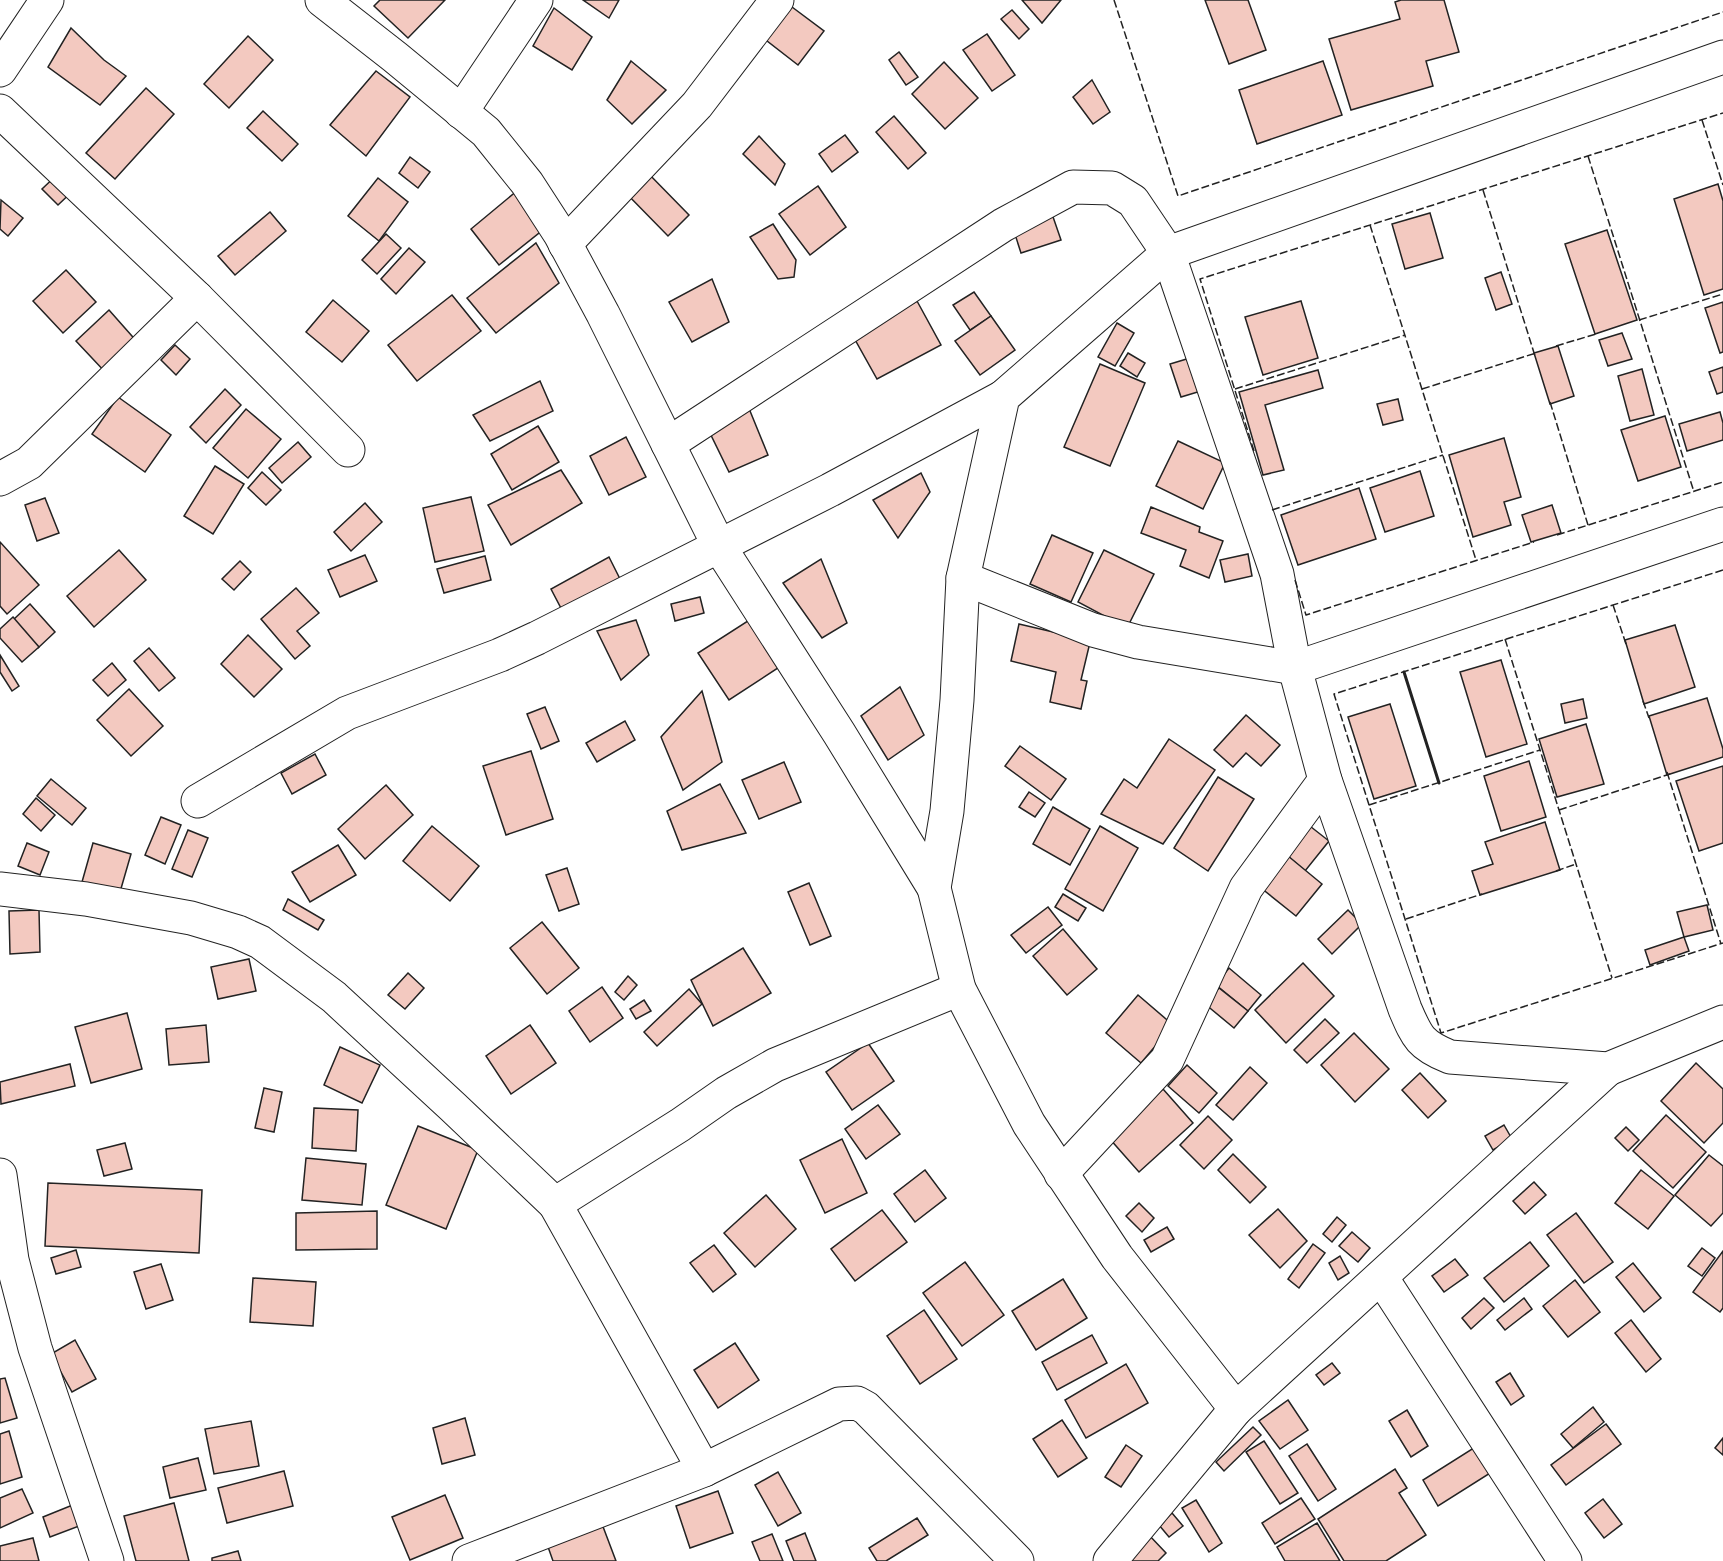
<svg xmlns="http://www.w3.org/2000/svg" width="1723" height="1561" font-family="Ubuntu,sans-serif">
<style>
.building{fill:#f3c9c0;stroke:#222;stroke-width:1.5}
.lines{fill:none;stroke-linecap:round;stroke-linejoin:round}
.minor-casing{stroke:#222;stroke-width:35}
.minor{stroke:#fff;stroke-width:33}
.fence{stroke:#222;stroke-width:1.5;stroke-dasharray:8 3;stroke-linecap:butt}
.wall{stroke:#222;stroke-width:3}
</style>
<rect width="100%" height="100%" fill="#fff"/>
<g class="building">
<polygon points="380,0 445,0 408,38 374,6"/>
<polygon points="583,0 619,0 609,18"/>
<polygon points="1022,0 1061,0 1042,23"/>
<polygon points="1205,0 1248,0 1266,50 1229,64"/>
<polygon points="1401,0 1444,0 1459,52 1426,61 1433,86 1351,110 1329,39 1400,19 1395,2"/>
<polygon points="788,4 824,31 798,65 762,37"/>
<polygon points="554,8 592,37 572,70 533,46"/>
<polygon points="1012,10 1029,29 1019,39 1001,19"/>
<polygon points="71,28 104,60 126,76 100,105 48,67"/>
<polygon points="987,34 1015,75 992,91 963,50"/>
<polygon points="248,36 273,60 229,108 204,84"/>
<polygon points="899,52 918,77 906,85 889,60"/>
<polygon points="631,61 666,90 632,124 607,100"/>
<polygon points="1323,61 1342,115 1257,144 1239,90"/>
<polygon points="944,62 978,98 945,129 912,94"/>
<polygon points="376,71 410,97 366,156 330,125"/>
<polygon points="1092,80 1110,112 1093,124 1073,97"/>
<polygon points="146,88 174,114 115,179 86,153"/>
<polygon points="263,111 298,144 282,161 247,128"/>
<polygon points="894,116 926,153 908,169 876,132"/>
<polygon points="845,135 858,152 832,172 819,154"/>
<polygon points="759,136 785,164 775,185 743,154"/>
<polygon points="410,157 430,172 418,188 399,173"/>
<polygon points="644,169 689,215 668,236 623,190"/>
<polygon points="62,170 78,186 58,205 42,189"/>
<polygon points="378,178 408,202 379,241 348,216"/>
<polygon points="1718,184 1723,201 1723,289 1704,295 1674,199"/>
<polygon points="818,186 846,227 810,255 779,214"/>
<polygon points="518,190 544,229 499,265 471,229"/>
<polygon points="1,200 23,218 8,236 0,229"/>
<polygon points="1051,211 1061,240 1021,253 1012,225"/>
<polygon points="270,212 286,231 235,275 218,256"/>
<polygon points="1430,213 1443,258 1405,269 1392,224"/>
<polygon points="773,224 796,260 794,277 778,279 750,237"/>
<polygon points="1607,230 1637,320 1595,334 1565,244"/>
<polygon points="386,234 401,248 377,274 362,260"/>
<polygon points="536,243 559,283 496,333 467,298"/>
<polygon points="409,248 425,262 396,294 381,279"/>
<polygon points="66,270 96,302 63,333 33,301"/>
<polygon points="1501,272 1512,304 1496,310 1485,278"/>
<polygon points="712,279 729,322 692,342 669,302"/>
<polygon points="974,292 991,316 970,330 953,305"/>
<polygon points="452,295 481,331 417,381 388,345"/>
<polygon points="333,300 369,331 342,362 306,332"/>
<polygon points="917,301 941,345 877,379 853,336"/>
<polygon points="1301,301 1318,358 1263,375 1245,317"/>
<polygon points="1723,302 1723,352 1720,353 1705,308"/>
<polygon points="109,310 139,344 107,374 76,341"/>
<polygon points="991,316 1015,350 980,375 955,341"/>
<polygon points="1117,323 1134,333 1115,366 1098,357"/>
<polygon points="1622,333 1632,359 1608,366 1599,340"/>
<polygon points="175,345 190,359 176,375 161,360"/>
<polygon points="1558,346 1574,396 1550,404 1534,353"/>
<polygon points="1128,353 1145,363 1137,377 1120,366"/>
<polygon points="1190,358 1201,391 1181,397 1170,364"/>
<polygon points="1100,364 1145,383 1110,466 1064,447"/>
<polygon points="1723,367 1723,392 1717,394 1709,372"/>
<polygon points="1642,369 1654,415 1630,421 1618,376"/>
<polygon points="1318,370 1323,388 1265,405 1284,470 1263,475 1239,392"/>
<polygon points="540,381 553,411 490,441 473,415"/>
<polygon points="225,389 241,405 206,443 190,427"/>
<polygon points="118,397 171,435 145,472 92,434"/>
<polygon points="1398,399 1403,420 1383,425 1377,404"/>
<polygon points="748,406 768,455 729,472 707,427"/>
<polygon points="246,409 281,439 248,478 213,448"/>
<polygon points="1720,412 1723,423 1723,440 1687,451 1679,424"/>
<polygon points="1665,416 1681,467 1638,481 1621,430"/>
<polygon points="538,426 559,462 512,490 491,454"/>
<polygon points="626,437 646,477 609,495 590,456"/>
<polygon points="1504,438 1521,497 1504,502 1511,525 1473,537 1449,455"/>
<polygon points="1178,441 1225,463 1203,509 1156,486"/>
<polygon points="298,442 311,457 282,483 269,468"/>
<polygon points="215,466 244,484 213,534 184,516"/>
<polygon points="561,470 582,503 511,545 488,505"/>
<polygon points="1420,471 1434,516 1385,532 1370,488"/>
<polygon points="262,472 281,490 266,505 248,488"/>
<polygon points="921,473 930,492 898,538 873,500"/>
<polygon points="1359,488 1376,539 1298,565 1281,515"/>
<polygon points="471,497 484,551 435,562 423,508"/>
<polygon points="45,498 59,533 37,541 25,505"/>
<polygon points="365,503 382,522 351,551 334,532"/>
<polygon points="1552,505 1561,533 1531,542 1522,515"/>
<polygon points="1151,507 1200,527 1199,532 1223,541 1209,578 1180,566 1186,550 1141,533"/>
<polygon points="1052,535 1093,553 1071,602 1030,584"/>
<polygon points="0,542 39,585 7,614 0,606"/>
<polygon points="119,550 146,580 94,627 67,596"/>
<polygon points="1104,550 1154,574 1127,628 1078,602"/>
<polygon points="1248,554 1252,576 1225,582 1220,560"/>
<polygon points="365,555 377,581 340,597 328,570"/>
<polygon points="485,556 491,580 444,593 437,569"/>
<polygon points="609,557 621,581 563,612 551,589"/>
<polygon points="821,559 847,623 822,638 783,583"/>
<polygon points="240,561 251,572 234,590 222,579"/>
<polygon points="296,588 319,613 297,631 310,646 295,659 261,619"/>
<polygon points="700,597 704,613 675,621 671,604"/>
<polygon points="30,604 55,632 38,648 13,620"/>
<polygon points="13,617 39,647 22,662 0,638 0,629"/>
<polygon points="754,617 784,664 729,700 698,653"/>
<polygon points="636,620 649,655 621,680 597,631"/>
<polygon points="1019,624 1066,635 1092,634 1081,680 1087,681 1081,709 1050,702 1056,672 1011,661"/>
<polygon points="1675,625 1695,687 1644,704 1625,640"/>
<polygon points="248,635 282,669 254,697 221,664"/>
<polygon points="149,648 175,678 159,691 134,661"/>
<polygon points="0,655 19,686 12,691 0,672"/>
<polygon points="1501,660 1527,744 1486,757 1460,672"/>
<polygon points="112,663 126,680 108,696 93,680"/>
<polygon points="900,687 924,735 888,760 861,716"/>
<polygon points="129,689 163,726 131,756 97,720"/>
<polygon points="702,691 722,762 683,790 661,737"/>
<polygon points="1707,698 1723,749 1723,757 1667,775 1649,716"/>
<polygon points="1583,699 1587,718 1565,723 1561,704"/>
<polygon points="1390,704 1416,786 1374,799 1348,717"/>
<polygon points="545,707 559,741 541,749 527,714"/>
<polygon points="1246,715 1280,745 1261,766 1246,753 1233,767 1214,750"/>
<polygon points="625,721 635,740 597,762 586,743"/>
<polygon points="1586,724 1604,784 1557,797 1539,739"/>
<polygon points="1169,739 1215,770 1163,844 1101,814 1124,779 1137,788"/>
<polygon points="1020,746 1066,779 1051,800 1005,766"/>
<polygon points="531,751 553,819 506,835 483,766"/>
<polygon points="315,754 326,775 292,794 281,773"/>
<polygon points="1529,761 1546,817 1501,831 1484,776"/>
<polygon points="784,762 801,802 759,819 742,780"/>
<polygon points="1723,766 1723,843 1699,851 1676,781"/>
<polygon points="1218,777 1254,799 1208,871 1174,848"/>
<polygon points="51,779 86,808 72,825 37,796"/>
<polygon points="720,784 746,833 682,850 667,811"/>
<polygon points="386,785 413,815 365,859 338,829"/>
<polygon points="1029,792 1045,803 1035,817 1019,807"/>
<polygon points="36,798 55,815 41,831 23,814"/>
<polygon points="1053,807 1090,829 1070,865 1033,844"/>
<polygon points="161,817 181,825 165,864 145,855"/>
<polygon points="1545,822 1560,870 1480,895 1472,871 1493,864 1485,842"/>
<polygon points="1306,823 1329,841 1305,871 1282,851"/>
<polygon points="432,826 479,866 450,901 403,861"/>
<polygon points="1100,826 1138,848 1103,911 1065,889"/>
<polygon points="188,830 208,838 192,877 172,869"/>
<polygon points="27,843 49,852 40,875 18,866"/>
<polygon points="93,843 131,854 120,892 82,882"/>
<polygon points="338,845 356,875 310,902 292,872"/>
<polygon points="1282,851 1322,884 1296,916 1256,884"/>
<polygon points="567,868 579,904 559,911 546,875"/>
<polygon points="809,883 831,936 810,945 788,892"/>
<polygon points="1063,894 1086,908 1078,921 1055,907"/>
<polygon points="288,899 324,920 318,930 283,910"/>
<polygon points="1707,905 1713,930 1684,937 1677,912"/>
<polygon points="1048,907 1062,925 1026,953 1011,935"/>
<polygon points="39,910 40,952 10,954 9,911"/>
<polygon points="1348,910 1362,924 1332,954 1318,939"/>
<polygon points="542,922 579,968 547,994 510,948"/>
<polygon points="1063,929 1097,969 1067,995 1033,956"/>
<polygon points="1684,937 1689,951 1650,965 1645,950"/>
<polygon points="743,948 771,993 713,1026 691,980"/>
<polygon points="249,959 256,991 218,999 211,967"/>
<polygon points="1303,963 1334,996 1286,1043 1255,1010"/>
<polygon points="1229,968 1261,995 1248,1011 1216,985"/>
<polygon points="408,973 424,988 405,1009 388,995"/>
<polygon points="628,976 637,985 624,1000 615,992"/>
<polygon points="602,987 623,1018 590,1042 569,1011"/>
<polygon points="1219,988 1248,1011 1234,1028 1205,1004"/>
<polygon points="689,989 702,1004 657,1046 644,1032"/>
<polygon points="1138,995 1173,1025 1141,1063 1106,1033"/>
<polygon points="644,1000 651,1011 636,1019 630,1009"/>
<polygon points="127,1013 142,1069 91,1083 75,1027"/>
<polygon points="1325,1019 1339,1033 1307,1063 1294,1050"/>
<polygon points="206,1025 209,1062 169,1065 166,1029"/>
<polygon points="530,1025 556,1063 511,1094 486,1056"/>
<polygon points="1354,1033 1389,1069 1355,1102 1321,1065"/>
<polygon points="868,1043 894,1081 852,1110 826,1072"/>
<polygon points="340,1047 380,1065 362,1103 324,1085"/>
<polygon points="1696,1063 1723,1089 1723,1123 1704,1143 1661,1101"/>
<polygon points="70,1064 75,1086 1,1104 0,1082"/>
<polygon points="1187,1065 1217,1093 1199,1113 1168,1086"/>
<polygon points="1250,1067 1267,1083 1233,1120 1216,1105"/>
<polygon points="1420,1073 1446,1101 1428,1118 1402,1090"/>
<polygon points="264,1088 282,1092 274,1132 255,1128"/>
<polygon points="1163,1089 1193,1123 1139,1172 1109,1138"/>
<polygon points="878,1105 900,1134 866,1159 845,1129"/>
<polygon points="314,1108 358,1110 356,1151 312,1148"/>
<polygon points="1666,1115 1706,1152 1673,1188 1633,1151"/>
<polygon points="1208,1116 1232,1140 1204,1169 1180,1145"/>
<polygon points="1504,1125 1512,1139 1493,1150 1485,1136"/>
<polygon points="418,1126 478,1150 446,1229 386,1205"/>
<polygon points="1626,1127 1639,1140 1628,1151 1615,1138"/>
<polygon points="842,1139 867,1193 825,1213 800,1160"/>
<polygon points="125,1143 132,1169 104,1176 97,1150"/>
<polygon points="1233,1154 1266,1187 1250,1203 1218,1170"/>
<polygon points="1709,1155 1723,1166 1723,1213 1711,1226 1675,1195"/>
<polygon points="306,1158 366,1164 362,1205 302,1200"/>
<polygon points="925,1170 946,1198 915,1222 894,1194"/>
<polygon points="1641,1170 1674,1196 1648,1229 1615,1203"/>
<polygon points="1534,1182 1546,1195 1525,1214 1513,1201"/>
<polygon points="48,1183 202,1190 199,1253 45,1246"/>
<polygon points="766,1195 796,1229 755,1267 724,1233"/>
<polygon points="1139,1203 1154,1218 1142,1232 1126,1216"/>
<polygon points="1278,1209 1307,1241 1280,1268 1249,1235"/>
<polygon points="882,1210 907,1242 855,1281 831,1249"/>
<polygon points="377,1211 377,1249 296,1250 296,1213"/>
<polygon points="1576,1213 1613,1262 1584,1283 1547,1235"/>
<polygon points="1337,1217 1346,1225 1332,1242 1323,1234"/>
<polygon points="1167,1227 1174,1239 1151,1252 1144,1240"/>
<polygon points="1352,1232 1370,1248 1358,1262 1339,1246"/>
<polygon points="1530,1242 1549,1266 1504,1302 1484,1278"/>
<polygon points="1313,1244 1325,1253 1299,1288 1288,1279"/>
<polygon points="714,1245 736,1274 713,1292 690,1263"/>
<polygon points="1702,1248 1715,1258 1702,1276 1688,1266"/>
<polygon points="76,1250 81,1267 56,1274 51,1258"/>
<polygon points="1723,1251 1723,1308 1720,1312 1693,1292"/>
<polygon points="1340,1256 1349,1273 1338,1280 1329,1263"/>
<polygon points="1455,1259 1468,1275 1444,1292 1432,1276"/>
<polygon points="965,1262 1004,1315 962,1346 923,1293"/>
<polygon points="1633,1263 1661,1298 1644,1312 1616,1277"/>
<polygon points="161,1264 173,1300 146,1309 134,1272"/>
<polygon points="253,1278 316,1282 313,1326 250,1322"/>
<polygon points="1063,1279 1087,1318 1036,1350 1012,1311"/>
<polygon points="1575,1280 1600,1312 1568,1337 1543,1306"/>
<polygon points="1484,1298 1494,1308 1471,1329 1462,1318"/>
<polygon points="1524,1298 1532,1309 1505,1330 1497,1320"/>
<polygon points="924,1310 957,1359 920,1384 887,1336"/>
<polygon points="1631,1320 1661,1359 1646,1372 1615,1333"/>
<polygon points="1092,1335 1107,1363 1057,1390 1042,1362"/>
<polygon points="75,1340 96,1379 72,1392 51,1354"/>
<polygon points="735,1343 759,1380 718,1408 694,1370"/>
<polygon points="1332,1363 1340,1373 1324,1385 1316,1375"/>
<polygon points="1126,1364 1148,1403 1086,1438 1065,1400"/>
<polygon points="1510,1373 1524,1396 1511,1405 1496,1382"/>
<polygon points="5,1378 17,1418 0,1423 0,1379"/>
<polygon points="1288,1400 1308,1430 1280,1449 1259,1421"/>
<polygon points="1593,1407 1604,1422 1573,1448 1561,1434"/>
<polygon points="1407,1410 1428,1446 1411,1457 1389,1421"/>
<polygon points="465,1418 475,1455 442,1464 433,1428"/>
<polygon points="1062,1420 1087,1458 1058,1477 1033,1439"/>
<polygon points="251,1421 259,1466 214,1474 205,1429"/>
<polygon points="1606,1424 1621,1444 1566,1485 1551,1465"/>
<polygon points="1253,1427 1261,1435 1224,1471 1216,1462"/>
<polygon points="9,1431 22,1477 0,1484 0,1434"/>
<polygon points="1723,1438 1723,1455 1715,1448"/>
<polygon points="1264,1441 1298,1493 1280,1504 1246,1452"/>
<polygon points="1307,1444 1336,1489 1318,1501 1289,1456"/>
<polygon points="1480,1444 1495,1470 1438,1506 1423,1480"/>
<polygon points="1126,1445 1142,1456 1121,1487 1105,1477"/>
<polygon points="198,1458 206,1490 170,1498 163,1467"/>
<polygon points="1395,1469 1407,1488 1399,1493 1426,1535 1386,1561 1344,1561 1318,1519"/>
<polygon points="284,1471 293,1506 227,1523 218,1488"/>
<polygon points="778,1472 801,1513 778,1526 755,1485"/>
<polygon points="22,1489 33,1513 0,1528 0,1498"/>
<polygon points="718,1491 733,1533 690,1548 676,1506"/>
<polygon points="445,1495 463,1538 410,1560 392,1517"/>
<polygon points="1301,1498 1315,1519 1275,1544 1262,1523"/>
<polygon points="1603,1499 1622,1524 1604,1538 1585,1513"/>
<polygon points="1196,1500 1222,1543 1209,1552 1182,1508"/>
<polygon points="80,1502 87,1523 50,1537 43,1517"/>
<polygon points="174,1503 189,1561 136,1561 124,1516"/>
<polygon points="1172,1513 1183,1526 1169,1537 1159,1525"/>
<polygon points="917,1518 928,1535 886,1561 877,1561 869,1548"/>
<polygon points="1317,1523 1340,1561 1285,1561 1277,1547"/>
<polygon points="602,1524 616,1561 553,1561 547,1544"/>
<polygon points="805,1533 816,1561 794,1561 786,1541"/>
<polygon points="772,1534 783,1561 760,1561 752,1542"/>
<polygon points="1148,1534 1166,1553 1158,1561 1119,1561"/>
<polygon points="33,1538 39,1561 0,1561 0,1546"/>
<polygon points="238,1551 241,1561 212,1561 212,1558"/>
</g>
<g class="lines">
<defs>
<g id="minor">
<polyline points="322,0 395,57 486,132 527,183 560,234 603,314 719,546 839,733 934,888"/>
<path d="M1723,57L1168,253L1277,574L1295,668L1325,780L1405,1009C1417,1037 1420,1045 1450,1057L1608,1069L1723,1022"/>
<polyline points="0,70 47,0"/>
<polyline points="0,111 197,298 348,450"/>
<polyline points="461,112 536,0"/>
<polyline points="565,244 697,105 777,0"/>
<polyline points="668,444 1003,225 1073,187 1112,188 1133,201 1168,253 1003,397 963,578 957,700 947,811 934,888 959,989 1029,1124 1117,1257 1236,1409 1608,1069"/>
<polyline points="0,479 29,463 197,298"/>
<polyline points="963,578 1093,630 1138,642 1295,668 1723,524"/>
<polyline points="198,801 347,713 500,655 537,638 830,490 1003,397"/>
<polyline points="0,889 86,899 191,918 238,932 260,942 334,997 453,1107 555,1204 680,1125 726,1093 775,1065 959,989"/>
<polyline points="1061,1174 1167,1060 1246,888 1325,780"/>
<polyline points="0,1175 12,1260 35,1348 107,1561"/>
<polyline points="555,1204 704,1470 839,1404 857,1403 866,1408 1017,1561"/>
<polyline points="1381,1277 1565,1561"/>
<polyline points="469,1561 704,1470"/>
<polyline points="1110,1561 1236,1409"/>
</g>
</defs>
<use href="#minor" class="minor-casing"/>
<use href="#minor" class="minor"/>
<g class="fence">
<polyline points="1114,0 1178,196 1723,12"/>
<polyline points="1702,120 1723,185"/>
<polyline points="1588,156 1694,492"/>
<polyline points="1483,190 1535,356"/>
<polyline points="1370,225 1476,560"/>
<polyline points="1639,320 1723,294"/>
<polyline points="1556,346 1596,334"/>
<polyline points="1235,389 1405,335"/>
<polyline points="1422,389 1536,353"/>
<polyline points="1550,402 1588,525"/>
<polyline points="1254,451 1200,279 1723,113"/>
<polyline points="1272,510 1443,455"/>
<polyline points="1557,535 1723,482"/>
<polyline points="1723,570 1334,694 1441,1033 1723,943"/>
<polyline points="1295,580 1306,615 1534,542"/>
<polyline points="1613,605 1626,644"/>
<polyline points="1505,639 1612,978"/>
<polyline points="1643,701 1649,718"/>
<polyline points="1667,772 1721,944"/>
<polyline points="1369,805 1540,750"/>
<polyline points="1559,810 1670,774"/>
<polyline points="1556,871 1576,864"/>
<polyline points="1406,919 1482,894"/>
</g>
<polyline class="wall" points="1404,672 1439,783"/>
</g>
</svg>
